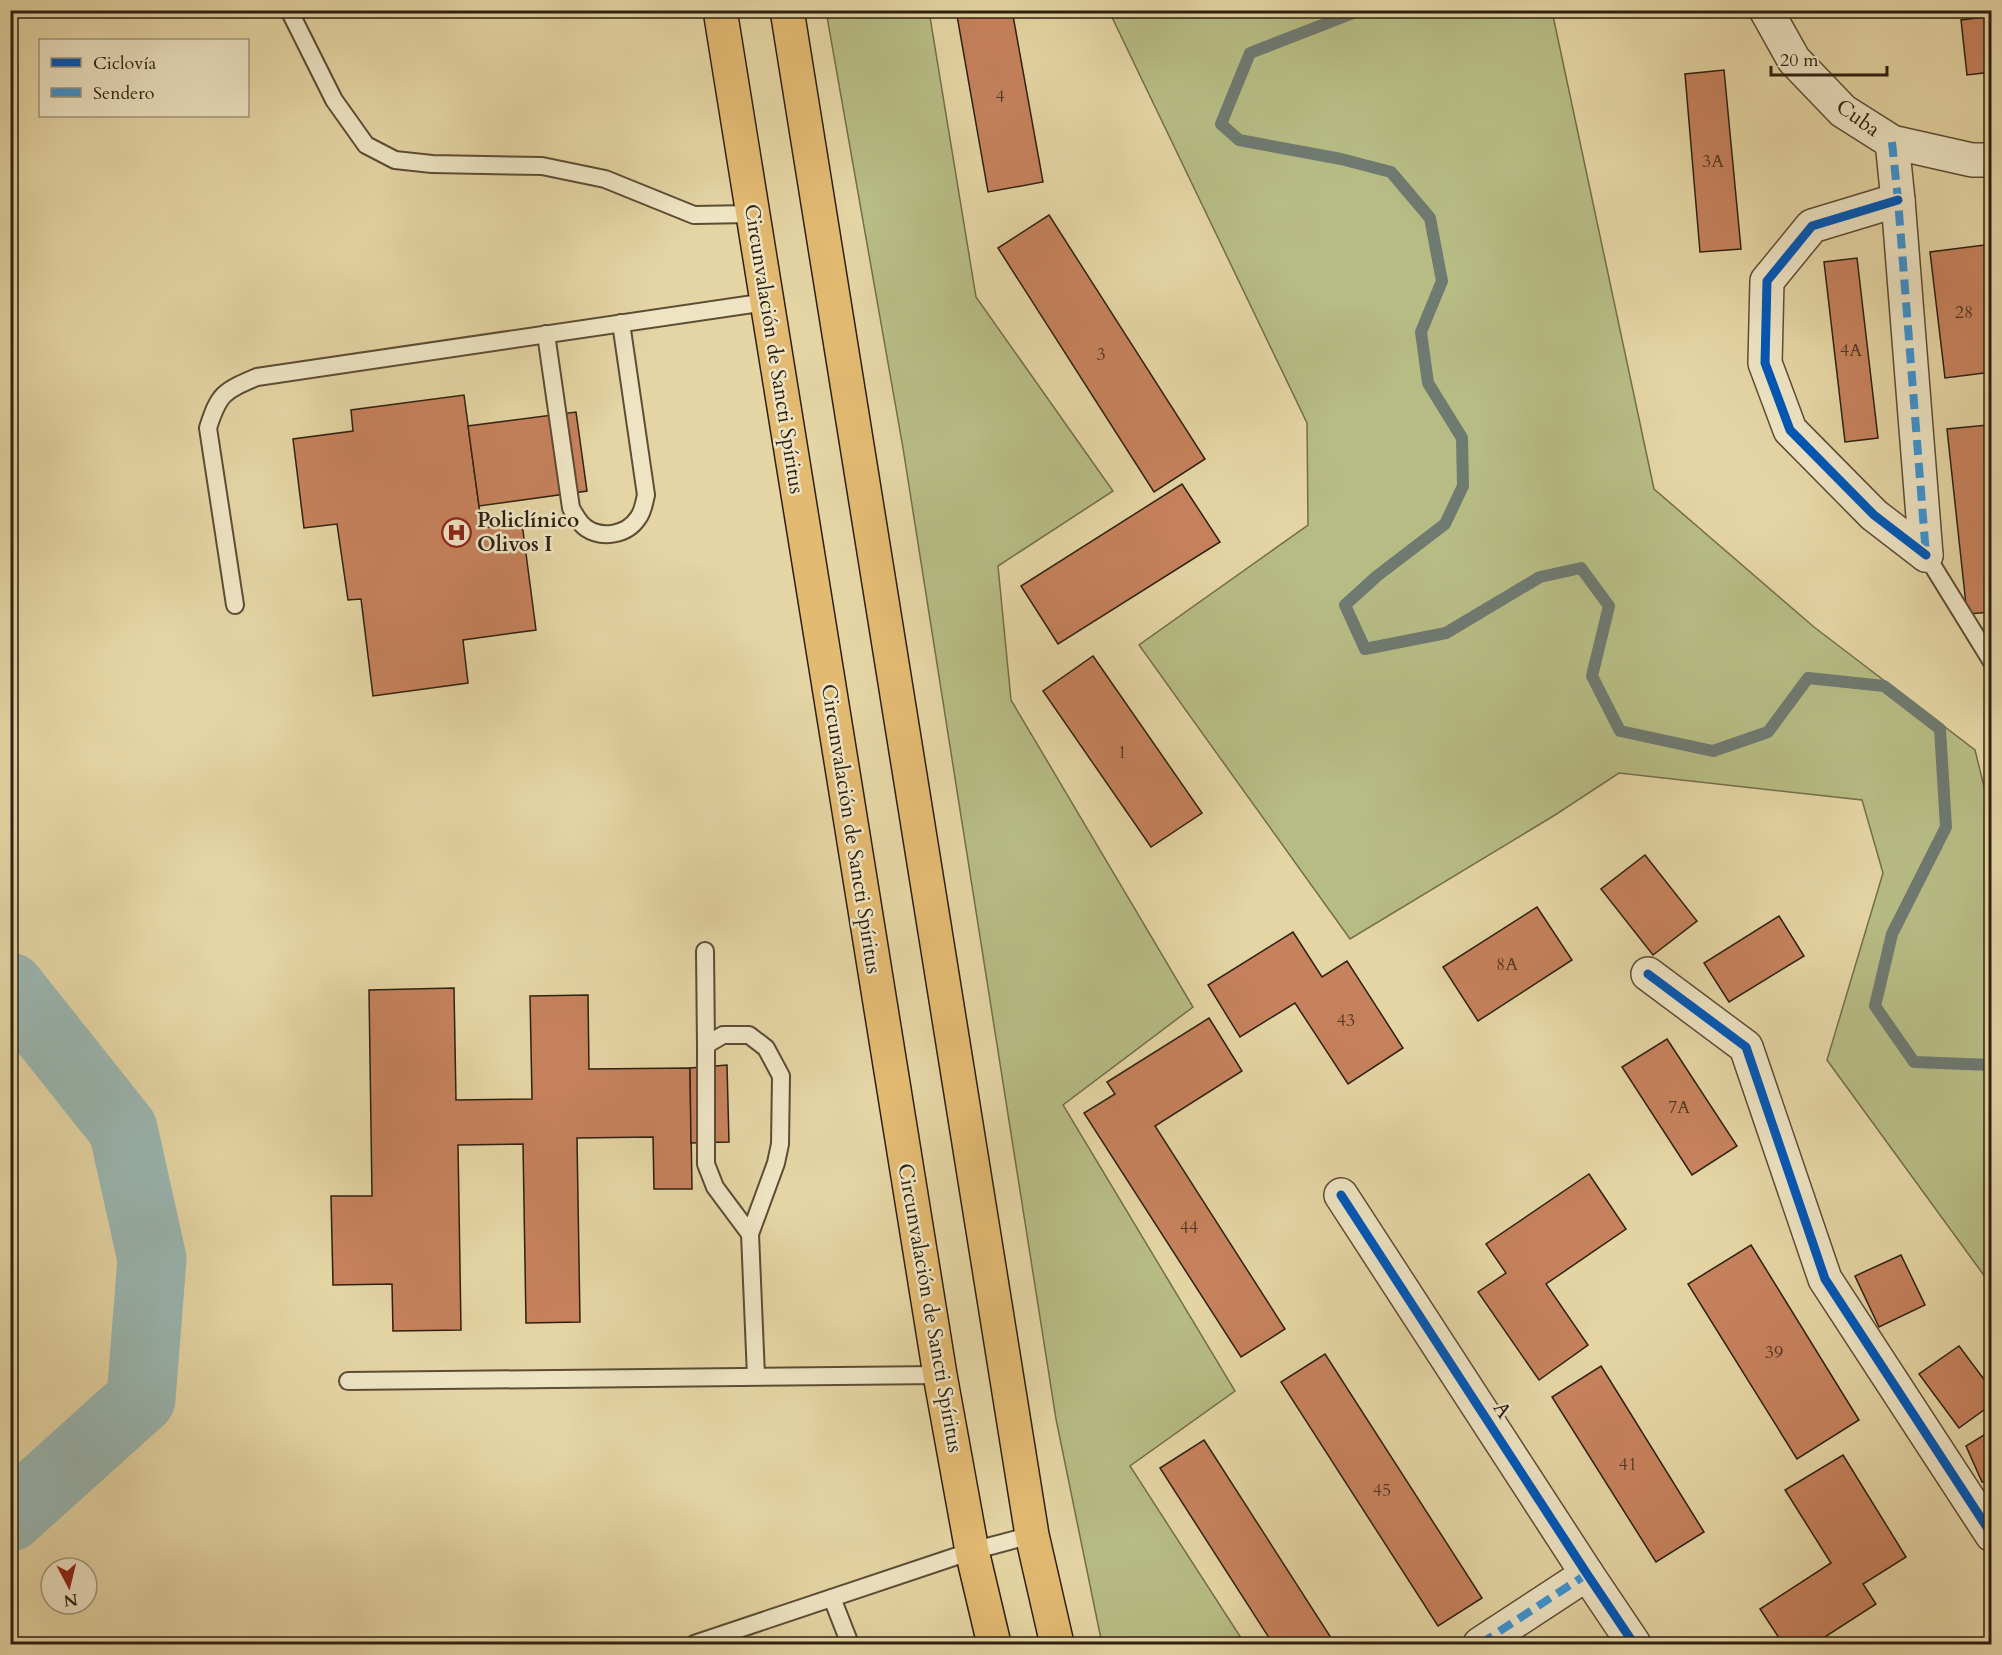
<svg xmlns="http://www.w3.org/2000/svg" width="2002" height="1655" font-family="Cardo,serif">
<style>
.green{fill:#b7bc84;stroke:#726e4a;stroke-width:1.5}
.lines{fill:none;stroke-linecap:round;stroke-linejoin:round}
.stream{stroke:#6f7a71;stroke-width:12}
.river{stroke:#9ab6b1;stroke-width:69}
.building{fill:#c6825d;stroke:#2e2010;stroke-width:1.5}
.lane-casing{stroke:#5c4d35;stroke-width:20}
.street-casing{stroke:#5c4d35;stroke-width:36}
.highway-casing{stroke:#2e2010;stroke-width:36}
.lane{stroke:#eee4c4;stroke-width:16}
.street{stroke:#eee4c4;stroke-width:33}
.highway{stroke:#e2ba72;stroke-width:33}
.quiet{stroke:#3c94d3;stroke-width:8;stroke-dasharray:15 8;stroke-linecap:butt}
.cycleway-casing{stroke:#eee4c4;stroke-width:13}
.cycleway{stroke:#0057b8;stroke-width:9}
.labels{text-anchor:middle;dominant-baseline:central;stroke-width:5;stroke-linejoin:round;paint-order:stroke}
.number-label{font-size:18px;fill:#543823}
.street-label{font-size:21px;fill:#2e2010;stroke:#eee4c4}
.poi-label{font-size:21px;font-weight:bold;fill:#2e2010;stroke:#eee4c4;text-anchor:start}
</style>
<rect width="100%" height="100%" fill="#e5d5a4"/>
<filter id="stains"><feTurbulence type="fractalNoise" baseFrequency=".00333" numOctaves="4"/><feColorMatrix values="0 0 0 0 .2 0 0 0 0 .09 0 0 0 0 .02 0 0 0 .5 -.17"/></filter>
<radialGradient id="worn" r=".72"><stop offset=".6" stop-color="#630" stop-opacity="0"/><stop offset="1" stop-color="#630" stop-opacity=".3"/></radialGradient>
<g class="green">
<polygon points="826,11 929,11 976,297 1113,491 998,566 1011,700 1193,1007 1063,1105 1235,1391 1130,1466 1245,1644 1102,1644 1056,1419 903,448"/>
<polygon points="1109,11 1552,11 1654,489 1814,627 1975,750 1992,819 1991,1285 1827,1060 1883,873 1862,800 1619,773 1555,815 1350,939 1139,645 1308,525 1307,423"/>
</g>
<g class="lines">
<polyline class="stream" points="1361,10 1250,53 1221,124 1239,140 1341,159 1391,172 1430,218 1442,281 1421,332 1428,383 1462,438 1463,486 1445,524 1377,576 1345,605 1365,649 1446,633 1540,577 1581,568 1609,606 1592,676 1620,731 1713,751 1768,732 1808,678 1884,686 1940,729 1946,827 1892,934 1875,1006 1914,1062 1992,1065"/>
<polyline class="river" points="10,987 123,1129 152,1259 141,1399 10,1517"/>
</g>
<g class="building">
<polygon points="956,10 1012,10 1043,182 988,192"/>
<polygon points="1992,16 1992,72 1967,75 1961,20"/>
<polygon points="1724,70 1741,249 1700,252 1685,74"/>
<polygon points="1049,215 1205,459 1154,492 998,248"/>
<polygon points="1992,244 1992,372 1945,378 1930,252"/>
<polygon points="1857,258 1878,438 1845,442 1824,262"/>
<polygon points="464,395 482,528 522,523 536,630 463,640 468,683 373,696 361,599 348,600 337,524 304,528 293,439 353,431 351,410"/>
<polygon points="576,412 587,491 479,506 468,426"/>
<polygon points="1987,425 1992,470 1992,612 1967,614 1947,429"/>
<polygon points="1182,484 1220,542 1058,644 1021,586"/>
<polygon points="1093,656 1202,813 1151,847 1043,691"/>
<polygon points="1645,855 1697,921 1653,955 1601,889"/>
<polygon points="1537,907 1572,960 1478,1021 1443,967"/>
<polygon points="1779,916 1804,956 1729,1002 1704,963"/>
<polygon points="1293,932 1322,977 1347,961 1403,1048 1348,1084 1295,1003 1240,1037 1208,985"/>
<polygon points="454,988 456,1100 532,1099 530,996 588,995 589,1069 690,1068 692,1189 654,1189 653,1137 577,1138 580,1322 526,1323 523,1144 458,1145 461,1330 393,1331 392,1284 333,1285 331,1196 372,1196 369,990"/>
<polygon points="1209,1018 1242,1071 1155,1126 1285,1329 1241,1357 1084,1113 1115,1094 1107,1082"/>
<polygon points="1667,1039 1737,1146 1692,1175 1622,1067"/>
<polygon points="727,1065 729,1142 691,1143 690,1068"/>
<polygon points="1589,1174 1626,1229 1546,1284 1588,1345 1539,1380 1478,1292 1506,1273 1486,1244"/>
<polygon points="1751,1245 1859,1420 1797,1459 1688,1284"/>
<polygon points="1901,1255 1925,1305 1879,1327 1855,1276"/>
<polygon points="1959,1346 1992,1390 1992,1404 1959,1428 1919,1374"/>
<polygon points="1325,1354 1482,1598 1438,1626 1281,1382"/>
<polygon points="1601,1366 1704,1532 1656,1562 1552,1397"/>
<polygon points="1992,1430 1992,1481 1982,1482 1966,1446"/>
<polygon points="1204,1440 1335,1644 1273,1644 1160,1468"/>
<polygon points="1843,1455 1906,1557 1863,1584 1876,1604 1814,1644 1783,1644 1760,1609 1831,1563 1785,1490"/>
</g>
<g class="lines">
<defs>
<g id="lane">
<polyline points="289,10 334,100 366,145 395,160 432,164 542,166 605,179 694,215 751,214"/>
<path d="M546,334L571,508C575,515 579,523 586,528C602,539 627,535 638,518C643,512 644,503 646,495L621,323"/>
<polyline points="1926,555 1992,662"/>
<path d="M235,605L208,428C219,393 224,391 257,377L766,302"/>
<polyline points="705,951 706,1045"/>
<polyline points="750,1234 715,1187 706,1164 706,1045 723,1035 749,1035 766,1048 781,1076 780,1144 776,1163 750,1234 756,1376"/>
<polyline points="348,1381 940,1375"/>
<polyline points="832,1598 850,1644"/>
<polyline points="694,1644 972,1551 1032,1535"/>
</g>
<g id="street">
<polyline points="1766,10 1794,60 1843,111 1892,142 1972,160 1992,160"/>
<polyline points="1892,142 1898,200 1926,555"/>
<polyline points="1898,200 1812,226 1767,281 1765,363 1790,430 1874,515 1926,555"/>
<polyline points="1648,974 1746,1047 1825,1279 1992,1535"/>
<polyline points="1341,1195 1587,1574 1634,1644"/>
<polyline points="1480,1644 1587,1574"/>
</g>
<g id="highway">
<polyline points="720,10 940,1375 972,1551 994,1644"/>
<polyline points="787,10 1032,1535 1057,1644"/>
</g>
</defs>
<use href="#lane" class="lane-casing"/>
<use href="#street" class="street-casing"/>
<use href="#highway" class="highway-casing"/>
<use href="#lane" class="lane"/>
<use href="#street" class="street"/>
<use href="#highway" class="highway"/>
<g class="quiet">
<polyline points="1892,142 1898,200 1926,555"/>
<polyline points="1480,1644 1587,1574"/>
</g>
<defs>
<g id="cycleway">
<polyline points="1898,200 1812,226 1767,281 1765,363 1790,430 1874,515 1926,555"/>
<polyline points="1648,974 1746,1047 1825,1279 1992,1535"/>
<polyline points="1341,1195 1587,1574 1634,1644"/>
</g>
</defs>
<use href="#cycleway" class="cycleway-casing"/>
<use href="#cycleway" class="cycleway"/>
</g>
<defs>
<symbol id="hospital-ring" viewBox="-11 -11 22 22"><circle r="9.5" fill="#eee4c4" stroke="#8f2418" stroke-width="1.5"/><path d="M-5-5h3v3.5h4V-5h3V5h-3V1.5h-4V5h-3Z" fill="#8f2418"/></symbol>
</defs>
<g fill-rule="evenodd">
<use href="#hospital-ring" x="440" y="516" width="33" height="33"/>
</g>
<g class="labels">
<g class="number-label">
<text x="1000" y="96">4</text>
<text x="1713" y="161">3A</text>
<text x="1964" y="312">28</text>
<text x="1851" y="350">4A</text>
<text x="1101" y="354">3</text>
<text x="1122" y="752">1</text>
<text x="1507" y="964">8A</text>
<text x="1346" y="1020">43</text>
<text x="1679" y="1107">7A</text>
<text x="1189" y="1227">44</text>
<text x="1774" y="1352">39</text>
<text x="1628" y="1464">41</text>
<text x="1382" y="1490">45</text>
</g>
<g class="street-label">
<text transform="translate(1858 118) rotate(36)">Cuba</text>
<text transform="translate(774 349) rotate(81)">Circunvalación de Sancti Spíritus</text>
<text transform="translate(851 829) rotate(81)">Circunvalación de Sancti Spíritus</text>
<text transform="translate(930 1308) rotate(80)">Circunvalación de Sancti Spíritus</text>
<text transform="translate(1502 1410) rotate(57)">A</text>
</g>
<g class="poi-label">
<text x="477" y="520">Policlínico<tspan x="477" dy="24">Olivos I</tspan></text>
</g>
</g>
<rect width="2002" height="1655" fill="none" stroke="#e5d5a4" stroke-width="36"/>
<rect x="12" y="12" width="1978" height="1631" fill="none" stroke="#2e2010" stroke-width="3"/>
<rect x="18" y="18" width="1966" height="1619" fill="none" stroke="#2e2010" stroke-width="1.5"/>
<rect x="39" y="39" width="210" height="78" fill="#eee4c4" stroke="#a1967c" stroke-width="1.5"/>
<rect x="51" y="58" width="30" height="9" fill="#0057b8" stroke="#a1967c" stroke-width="1.5"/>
<text x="93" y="69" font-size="18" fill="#2e2010">Ciclovía</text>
<rect x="51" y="88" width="30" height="9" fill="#3c94d3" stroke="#a1967c" stroke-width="1.5"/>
<text x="93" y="99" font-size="18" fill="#2e2010">Sendero</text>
<g transform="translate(69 1586) rotate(173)"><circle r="28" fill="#eee4c4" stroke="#a1967c" stroke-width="1.5"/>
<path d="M0-4.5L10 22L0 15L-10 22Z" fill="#8f2418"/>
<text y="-9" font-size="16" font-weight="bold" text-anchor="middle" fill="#2e2010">N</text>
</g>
<path d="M1771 66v9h116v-9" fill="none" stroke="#2e2010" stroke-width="3"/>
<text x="1780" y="66" font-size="18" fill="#2e2010" stroke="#eee4c4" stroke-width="4.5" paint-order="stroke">20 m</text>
<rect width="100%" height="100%" filter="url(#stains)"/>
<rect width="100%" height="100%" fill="url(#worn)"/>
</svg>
